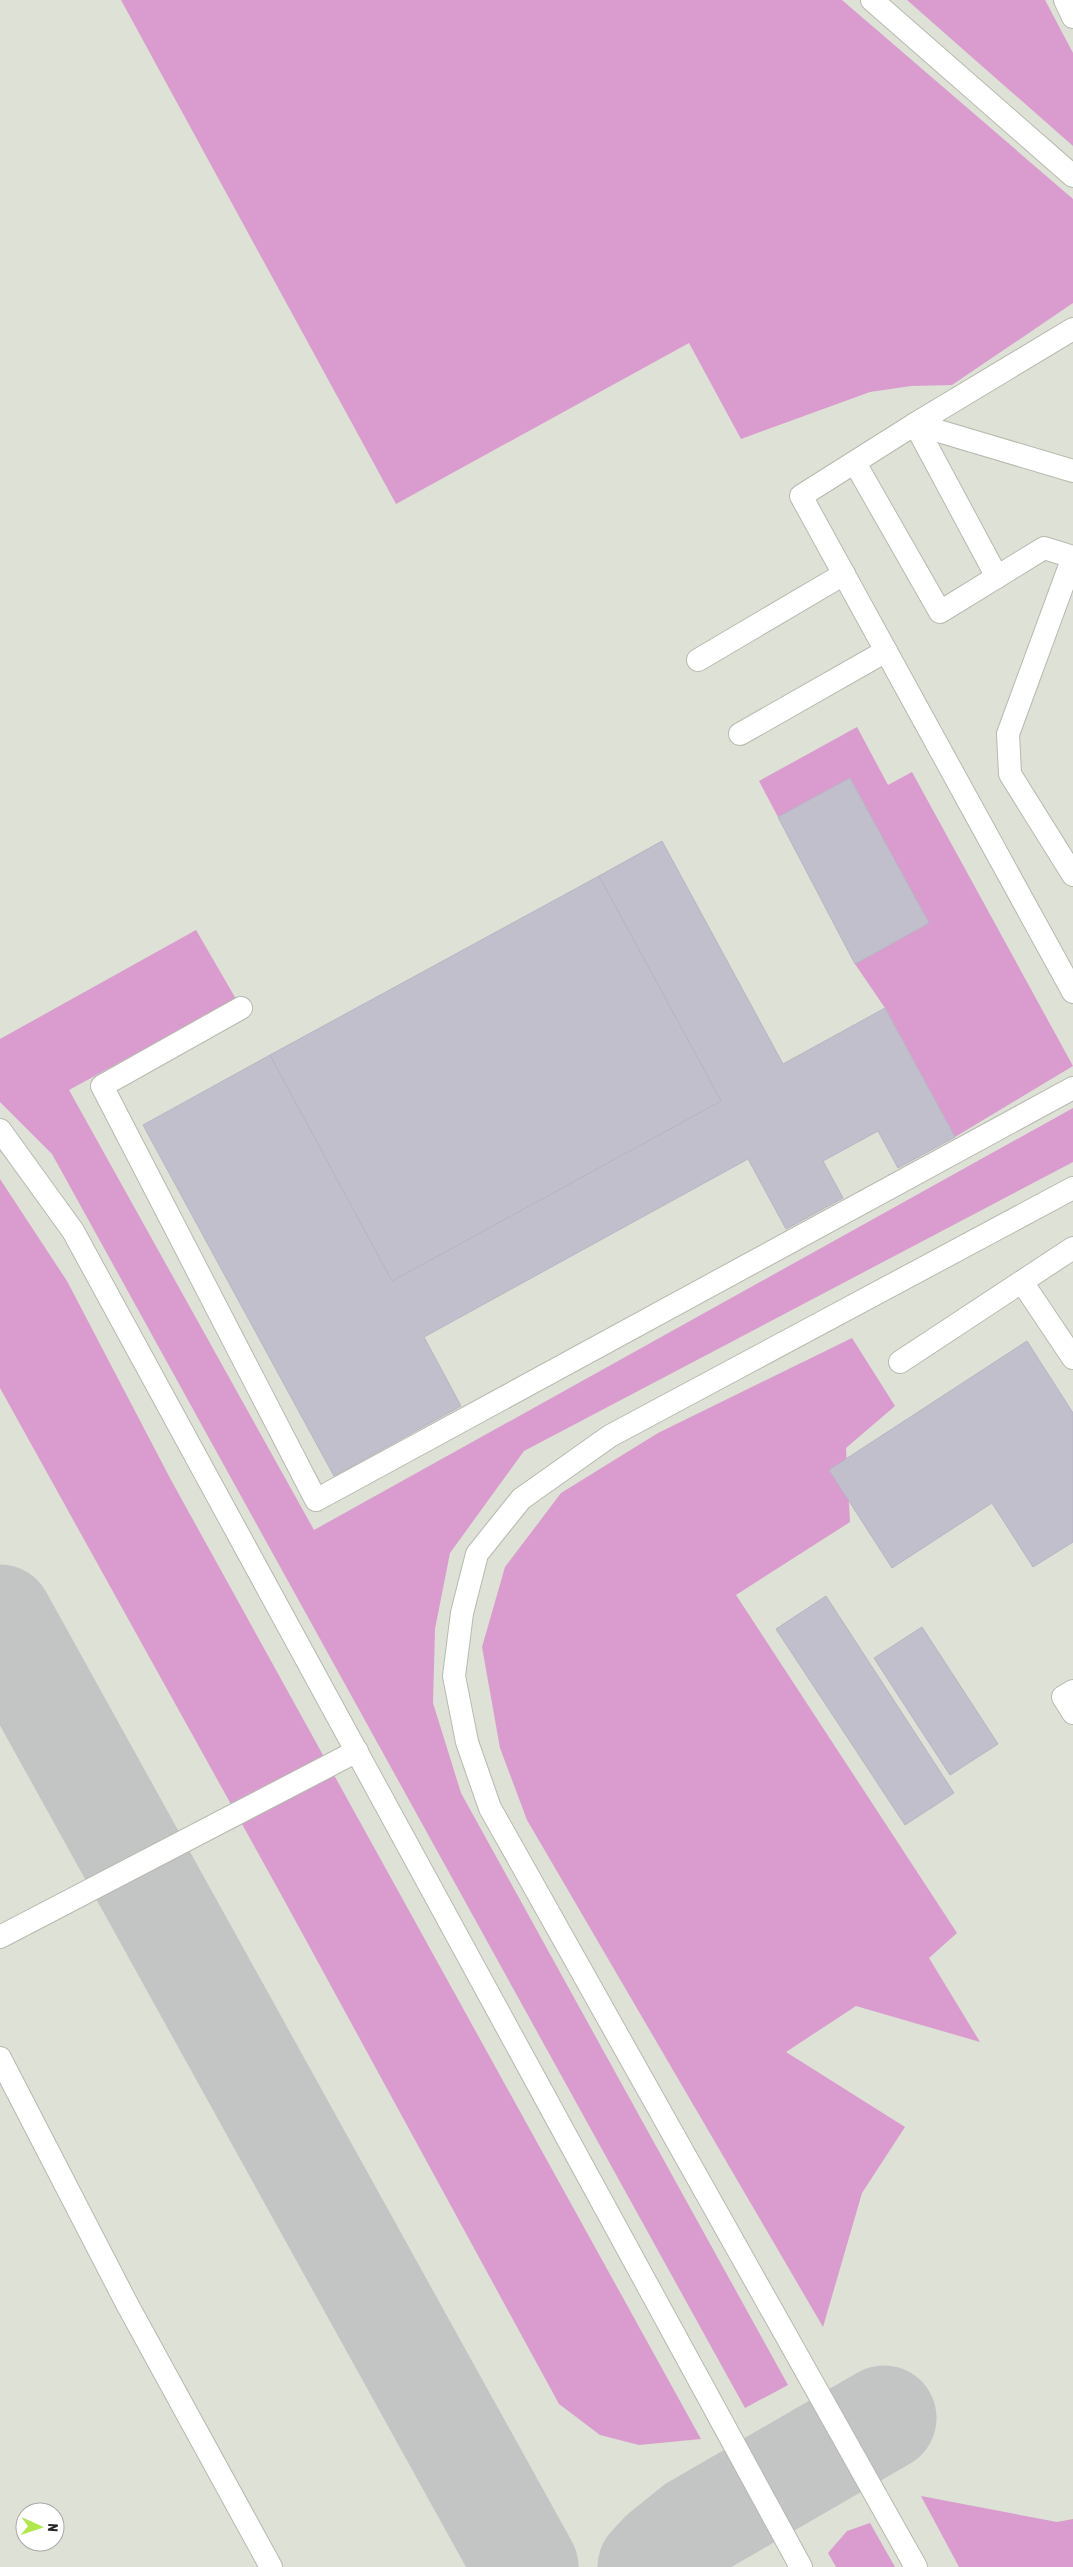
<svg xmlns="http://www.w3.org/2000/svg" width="1073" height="2567" font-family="'Asap Condensed',sans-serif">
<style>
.airport{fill:#dde1d6;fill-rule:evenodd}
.green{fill:#da9cce}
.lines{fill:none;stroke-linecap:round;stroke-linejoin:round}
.taxiway{stroke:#c2c5c4;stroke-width:105}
.building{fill:#c1bfcb;stroke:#b7b5c4}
.service-casing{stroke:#b6baae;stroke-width:24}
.service{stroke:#fff;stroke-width:22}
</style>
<rect width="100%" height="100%" fill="#dcdae9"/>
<path class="airport" d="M0,0H1073V2567H0ZM25,2512H55V2542H25Z"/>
<g class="green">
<polygon points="121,0 842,0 1073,199 1073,303 952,385 911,386 870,392 741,439 689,343 396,504"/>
<polygon points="907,0 1045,0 1073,53 1073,146"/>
<polygon points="857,727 888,785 912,772 1073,1066 955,1137 885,1008 855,964 929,923 850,778 778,817 759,781"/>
<polygon points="196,930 236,999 69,1090 314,1530 1073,1108 1073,1162 524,1451 450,1553 435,1629 433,1703 461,1793 788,2385 745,2408 52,1154 0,1102 0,1039"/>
<polygon points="0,1179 67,1281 171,1480 701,2439 639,2445 600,2435 559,2404 283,1898 0,1388"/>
<polygon points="852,1338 895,1406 846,1448 850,1522 736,1595 957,1933 929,1958 980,2042 856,2006 786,2052 905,2127 862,2193 823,2327 527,1820 500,1748 482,1647 505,1567 561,1493 658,1433"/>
<polygon points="921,2496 1057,2522 1073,2519 1073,2567 959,2567"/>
<polygon points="870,2523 895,2567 836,2567 828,2553 847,2531"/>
</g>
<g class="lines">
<g class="taxiway">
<polyline points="0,1617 526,2567"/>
<polyline points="650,2567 663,2553 694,2528 884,2418"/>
</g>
</g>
<g class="building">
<polygon points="850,778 929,923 855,964 778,817"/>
<polygon points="662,841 783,1064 885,1008 955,1137 898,1168 878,1131 823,1161 843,1198 786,1229 748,1159 424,1337 461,1406 334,1476 143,1125 270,1055 392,1281 721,1101 599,876"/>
<polygon points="599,876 721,1101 392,1281 270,1055"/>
<polygon points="1027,1341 1073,1413 1073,1542 1033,1567 992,1503 892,1568 829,1470"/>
<polygon points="826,1596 954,1793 905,1825 776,1629"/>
<polygon points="922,1627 998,1744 950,1775 874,1658"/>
</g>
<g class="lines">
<defs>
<g id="service">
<polyline points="872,0 1073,176"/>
<polyline points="1065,0 1073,17"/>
<polyline points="1073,329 915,424 1073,471"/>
<polyline points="855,463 940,612 1044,548 1073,557"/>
<polyline points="1073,557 1008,734 1010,774 1073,875"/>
<polyline points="997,577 915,424 801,496 1073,992"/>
<polyline points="698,660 844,574"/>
<polyline points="740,734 886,651"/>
<polyline points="241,1008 102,1086 316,1500 1073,1088"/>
<polyline points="0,1130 73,1231 801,2567"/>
<polyline points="1022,1282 1073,1358"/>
<polyline points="900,1362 1073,1248"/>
<polyline points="1073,1691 1063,1697 1073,1713"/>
<polyline points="0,1937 357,1751"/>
<polyline points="0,2058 127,2304 271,2567"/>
<polyline points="916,2567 490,1808 467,1742 454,1676 462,1613 477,1554 521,1499 610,1436 1073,1188"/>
</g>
</defs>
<use href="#service" class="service-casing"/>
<use href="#service" class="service"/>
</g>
<g transform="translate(40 2527) rotate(93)"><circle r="24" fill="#ffffff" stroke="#a9a9a9"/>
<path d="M0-4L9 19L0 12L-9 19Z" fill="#b0e749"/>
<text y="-8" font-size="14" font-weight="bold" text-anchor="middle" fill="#282828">N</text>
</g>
</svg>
